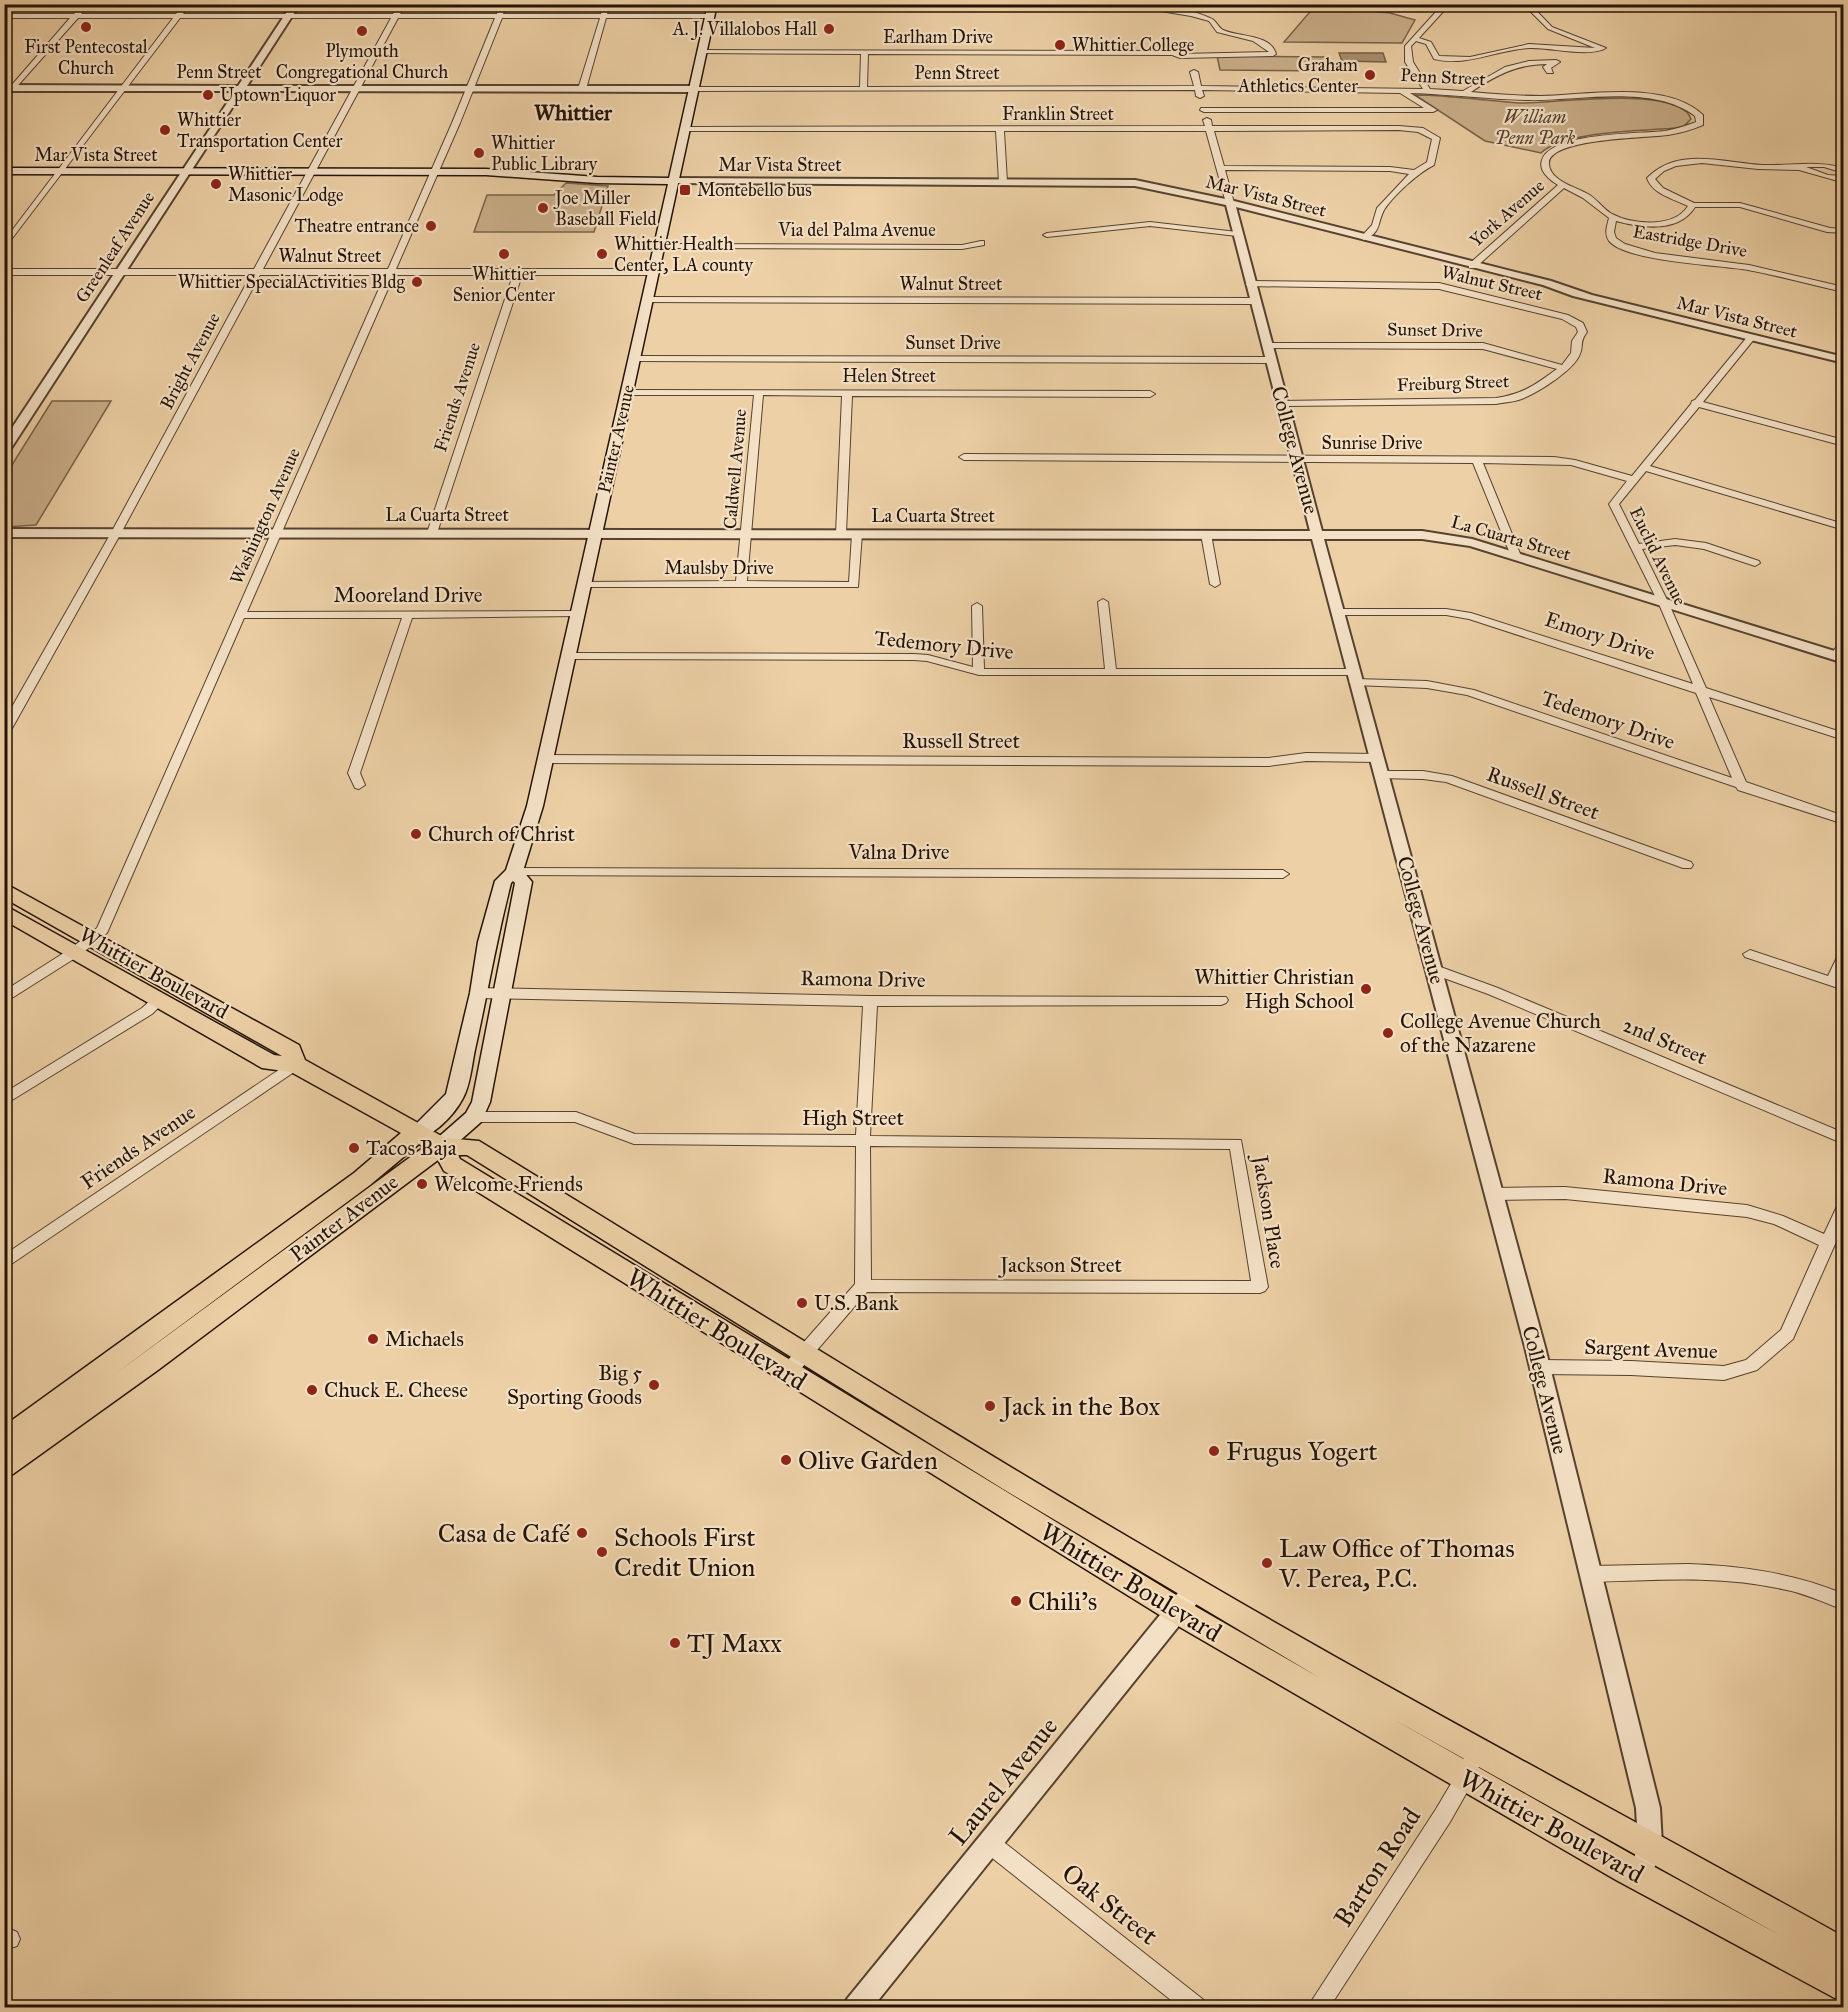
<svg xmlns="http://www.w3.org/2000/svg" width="1848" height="2012" font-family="'IM FELL Great Primer',serif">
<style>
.green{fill:#cbb08b;stroke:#786249;stroke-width:1.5}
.water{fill:#a99070;stroke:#745e46;stroke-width:1.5}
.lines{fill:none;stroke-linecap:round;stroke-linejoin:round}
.minor-casing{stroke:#56422f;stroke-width:2}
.tertiary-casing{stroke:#56422f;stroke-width:4}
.secondary-casing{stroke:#241307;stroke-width:3}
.primary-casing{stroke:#241307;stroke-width:3}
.minor{fill:#f3e0c5;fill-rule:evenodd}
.tertiary{fill:#f3e0c5;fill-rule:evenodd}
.secondary{fill:#f3e0c5;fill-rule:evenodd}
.primary{fill:#edd0a6;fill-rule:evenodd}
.poi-dot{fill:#8f2418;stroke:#f3e0c5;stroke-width:2}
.labels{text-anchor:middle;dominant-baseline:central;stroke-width:4.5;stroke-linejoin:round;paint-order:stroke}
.far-poi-label{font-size:18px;fill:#241307;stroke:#f3e0c5;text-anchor:start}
.far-street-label{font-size:18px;fill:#241307;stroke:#f3e0c5}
.far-park-label{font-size:18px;font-style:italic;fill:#56422f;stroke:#f3e0c5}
.street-label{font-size:21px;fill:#241307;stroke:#f3e0c5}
.poi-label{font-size:21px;fill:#241307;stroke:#f3e0c5;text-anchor:start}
.far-district-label{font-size:22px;font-weight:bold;fill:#241307;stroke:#f3e0c5}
.near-street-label{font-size:26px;fill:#241307;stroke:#f3e0c5}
.near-poi-label{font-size:26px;fill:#241307;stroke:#f3e0c5;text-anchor:start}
</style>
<rect width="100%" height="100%" fill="#edd0a6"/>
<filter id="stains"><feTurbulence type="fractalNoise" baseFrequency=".00333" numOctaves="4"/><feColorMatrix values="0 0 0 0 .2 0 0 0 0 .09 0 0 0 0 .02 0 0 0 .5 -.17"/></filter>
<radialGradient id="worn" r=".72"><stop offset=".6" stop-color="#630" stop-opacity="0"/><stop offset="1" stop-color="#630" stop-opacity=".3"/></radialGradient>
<g class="green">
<polygon points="1315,6 1390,13 1415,20 1402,43 1284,42"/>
<polygon points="1217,56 1328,57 1332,71 1220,70"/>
<path d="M1415,95C1450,95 1485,101 1520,103C1551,104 1680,84 1691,119L1684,126L1676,128C1644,131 1562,131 1541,153L1485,141Z"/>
<polygon points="566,183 608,186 594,232 474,232 487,195 554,195"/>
<polygon points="52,401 111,401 36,525 5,527 5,476"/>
</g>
<polygon class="water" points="1339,53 1383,53 1386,62 1342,61"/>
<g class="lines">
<defs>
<g id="minor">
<path d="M82,4H89L81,14H176L183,4H190L183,14H393L398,4H405L400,14H497L500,4H507L503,14H601L604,4H610L607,14H711L714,16L711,18H606L586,89L582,91L578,89L600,18H502L460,123L396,269H655L659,272L655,275H522L437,533L432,536L427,533L513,275H394L247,612L576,611L580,612V616L412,618L360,773L365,785L359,789L355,788L348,773L402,618H244L107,933L80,955L4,1003V991L70,949L97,928L385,275H260L121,533L10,732L4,735V721L111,533L251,275H4V269H254L391,18H180L4,249V241L173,18H78L4,101V94L70,18H4V14H74ZM398,18H495L452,123L388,269H263Z"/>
<path d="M1118,4C1149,4 1182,5 1210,18C1216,20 1218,27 1223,30C1238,37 1271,34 1276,54L1273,56L1180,58L1172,55L868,54L867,87L1194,86L1190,72L1194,70L1198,72L1201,86L1423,89L1405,62V46L1443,4H1450L1419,38L1431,42L1439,56L1470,57L1529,44L1595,48L1548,29L1523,4H1530L1552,27L1606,48C1589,58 1551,47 1529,48C1496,50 1467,67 1434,59L1426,44L1416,41L1411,46L1413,62L1430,89L1463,91L1505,67L1529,61L1556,60L1560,62L1551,68L1553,73H1547L1543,67L1547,64C1517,64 1495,76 1471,92C1495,94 1518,96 1541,96C1587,95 1667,80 1703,115V125C1691,130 1680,133 1668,135C1648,138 1547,138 1549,164C1550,181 1576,187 1588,194C1597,199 1603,209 1612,214C1633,225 1675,228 1688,206C1674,199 1652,194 1647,178C1678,146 1724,163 1762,165C1791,166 1815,160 1844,168V173L1824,167H1806L1828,175L1844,176V180L1838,181L1799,170L1758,169L1702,163L1676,166L1664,171L1655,179L1663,188L1694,203H1740L1830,228L1844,229V233L1827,232L1740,207H1695C1679,233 1642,228 1616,221L1614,232L1616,238L1625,244L1655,253L1749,265L1844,287V292C1812,285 1780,276 1748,270C1719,265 1627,262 1609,241C1604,234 1607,226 1609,218L1583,198L1564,188L1475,268H1469V264L1558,185C1550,180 1538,171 1542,160C1551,132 1640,134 1665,131C1676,129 1686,126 1696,122L1695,116C1651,83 1577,102 1525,100C1487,99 1448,94 1410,93L1437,110L1433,112H1204L1200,110L1201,108H1424L1400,93L1202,90L1204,96L1200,98L1196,96L1195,90L695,91L691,89L695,87H860L861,54L701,53L703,50L1173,51L1181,54L1269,52L1253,41L1217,32L1209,21L1191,16Z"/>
<path d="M1207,118L1211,120L1212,126H1399L1423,128L1440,138L1434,165C1418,173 1394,195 1384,210C1377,223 1382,232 1364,240L1360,238L1372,225L1377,208L1409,174L1390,171L1225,170L1234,203L1230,205L1226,203L1206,131H1004L1007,182L1003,184L999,182L996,131H687L683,129L687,127L1205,126L1203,120ZM1399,130L1418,132L1432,139L1427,162L1414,170L1390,167L1224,166L1214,131Z"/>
<polygon points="1150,222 1237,232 1241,234 1237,236 1150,226 1047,237 1043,235 1047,233"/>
<polygon points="981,241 984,241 984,245 962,249 661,248 657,246 661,244 962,245"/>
<path d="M1250,281L1439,283L1568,315L1583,323L1587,332C1579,343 1584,344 1580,354C1574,370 1540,391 1524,398C1516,402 1505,402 1496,404L1283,406L1280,405V401L1496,398C1523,394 1535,385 1557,369L1483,349L1266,348L1263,347V343H1483L1562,365L1571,353L1572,341L1578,332L1576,327L1562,319L1439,289L1247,286L1246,284Z"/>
<polygon points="648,297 1254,298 1258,301 1254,304 645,302 645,298"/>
<polygon points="1748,336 1755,338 1703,402 1844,440 1844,446 1699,407 1650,466 1844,524 1844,530 1646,471 1619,504 1639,544 1675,539 1706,543 1759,561 1760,563 1755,566 1704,549 1675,545 1642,549 1669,604 1706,688 1844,733 1844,740 1709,697 1746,782 1844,816 1844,824 1738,790 1736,787 1467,695 1427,688 1355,685 1349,682 1355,679 1427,681 1474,690 1732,778 1696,693 1469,619 1446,615 1338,615 1333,612 1338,609 1446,609 1471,613 1693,684 1659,604 1609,504 1627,481 1571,465 1483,463 1521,556 1516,559 1511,556 1473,463 964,460 959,457 964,454 1554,457 1575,460 1632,476 1691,404 1692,401 1695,400"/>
<polygon points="635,356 1271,357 1276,360 1271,363 632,361 632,357"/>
<polygon points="624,390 1150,391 1155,394 1150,397 852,396 846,533 841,536 836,533 842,396 763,395 747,581 849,582 852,534 857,531 862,534 858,587 583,587 578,584 579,582 736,581 754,395 627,395 622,392"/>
<polygon points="1206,531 1211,534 1220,584 1215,587 1210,584 1201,534"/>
<polygon points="1103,599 1108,602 1116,669 1352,669 1358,672 1352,675 979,675 927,661 914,660 567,659 561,656 567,653 914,654 928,655 973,667 972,606 977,603 982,606 984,669 1105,669 1098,602"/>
<polygon points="1844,641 1844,653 1839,659 1831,659 1829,657 1840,642"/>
<polygon points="1306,753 1377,754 1383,758 1377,762 1306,761 1269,766 545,763 539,759 545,755 1269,758"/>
<polygon points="1381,771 1423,771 1452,776 1691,862 1693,865 1691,868 1683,868 1446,782 1423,779 1377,778 1375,775 1377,772"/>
<polygon points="514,868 1283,870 1289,874 1283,878 510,875 508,872"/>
<polygon points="1750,950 1828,976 1839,953 1844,952 1844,971 1839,980 1844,981 1844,990 1745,957 1743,954"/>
<polygon points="1435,965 1498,988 1844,1133 1844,1144 1488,994 1430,973 1428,970"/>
<path d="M479,988L870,996L1226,997L1228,1000L1226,1003L1221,1005L877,1006L870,1136L1241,1140L1268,1287L1265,1291L1260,1293L867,1292L793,1378L787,1380L781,1378L779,1373L781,1368L855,1284L856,1146L634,1144L575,1122H474L469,1121L467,1117L469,1113L474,1112H576L635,1134L856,1135L863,1006L479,998L472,993ZM870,1146L1230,1149L1251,1281L871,1280Z"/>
<polygon points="160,994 167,999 152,1014 4,1105 4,1093 142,1008 155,996"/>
<polygon points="295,1059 302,1064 300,1068 4,1269 4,1255"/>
<polygon points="1565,1187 1747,1205 1783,1216 1824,1234 1839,1202 1844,1200 1844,1224 1793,1339 1757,1370 1724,1380 1631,1375 1540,1374 1534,1372 1532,1367 1534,1362 1540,1360 1631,1361 1724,1366 1746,1360 1781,1330 1819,1245 1774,1224 1747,1217 1565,1199 1494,1200 1489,1198 1487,1194 1489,1190 1494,1188"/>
<path d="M1688,1564C1743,1566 1793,1573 1844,1594V1610C1823,1602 1804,1593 1782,1589C1720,1575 1655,1580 1592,1582L1586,1580L1583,1574L1586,1568L1592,1566Z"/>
<polygon points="1476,1743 1483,1746 1485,1752 1471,1785 1450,1822 1329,2008 1307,2008 1436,1809 1458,1772 1469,1746"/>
<polygon points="989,1833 996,1836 1205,2001 1208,2008 1181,2008 982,1850 979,1843 982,1836"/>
<polygon points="10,1929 17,1932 20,1939 17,1946 4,1950 4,1930"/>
</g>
<g id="tertiary">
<polygon points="292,4 300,4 247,86 695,86 699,89 695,92 243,91 10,450 4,453 4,440 235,91 4,91 4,85 238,86"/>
<polygon points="674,178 1135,180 1230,200 1551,281 1592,295 1844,357 1844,363 1573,296 1543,285 1236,207 1322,531 1422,531 1472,539 1844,654 1844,663 1470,546 1422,539 1324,539 1545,1347 1660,1808 1662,1845 1649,1883 1641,1887 1633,1883 1629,1875 1638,1845 1636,1808 1525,1347 1312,539 4,537 4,529 1310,531 1226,205 1135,186 671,183 669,181"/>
<polygon points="1194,1580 1202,1583 1205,1590 1202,1597 872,2008 844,2008 847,1999 1186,1583"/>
</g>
<path id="secondary" d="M708,4H717L543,806L523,871L532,882L490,1102L481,1122L448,1151L441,1153L434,1151L431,1146L434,1141L466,1113L472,1102L515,883L513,881L511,883C497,937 488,991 476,1045C472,1061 471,1084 463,1098C455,1114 429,1143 411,1137L408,1132L446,1094L470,993L478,942L495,881L506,870L527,806L668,184L597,183L486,175L4,174V168L486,169L597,177L669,178Z"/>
<path id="primary" d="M4,883L299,1045L305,1060L445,1138L479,1141C721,1289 960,1440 1205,1582C1415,1705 1631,1818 1844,1937V1969L1841,1968L1844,1970V2003L1616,1880L1166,1619L444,1171L438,1160L158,1370L13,1474L4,1477V1426L354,1173L401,1133L291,1072L262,1068L4,920V905L274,1055L282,1056L4,898ZM419,1144L424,1147L111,1377L370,1185ZM458,1155H467L1003,1489L1320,1678L1186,1601L460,1159ZM1393,1719L1783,1937L1638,1858Z"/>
</defs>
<use href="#minor" class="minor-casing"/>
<use href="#tertiary" class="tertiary-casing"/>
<use href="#secondary" class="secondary-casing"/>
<use href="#primary" class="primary-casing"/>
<use href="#minor" class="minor"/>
<use href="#tertiary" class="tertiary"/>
<use href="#secondary" class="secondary"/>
<use href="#primary" class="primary"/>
</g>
<g class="poi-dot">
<circle cx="86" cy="27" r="6"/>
<circle cx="829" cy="29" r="6"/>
<circle cx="362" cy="31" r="6"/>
<circle cx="1060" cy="45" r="6"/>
<circle cx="1370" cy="75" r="6"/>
<circle cx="208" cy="95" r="6"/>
<circle cx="165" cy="130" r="6"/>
<circle cx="479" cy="153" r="6"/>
<circle cx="216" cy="184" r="6"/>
<rect x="679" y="184" width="12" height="12" rx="3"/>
<circle cx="543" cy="208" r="6"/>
<circle cx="431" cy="226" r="6"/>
<circle cx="504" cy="254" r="6"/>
<circle cx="602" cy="254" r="6"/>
<circle cx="417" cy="282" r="6"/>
<circle cx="416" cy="834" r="6"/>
<circle cx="1366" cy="989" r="6"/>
<circle cx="1388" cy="1033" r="6"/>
<circle cx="354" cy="1148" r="6"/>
<circle cx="422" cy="1184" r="6"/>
<circle cx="802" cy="1303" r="6"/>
<circle cx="373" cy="1339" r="6"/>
<circle cx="654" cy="1385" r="6"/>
<circle cx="312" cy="1390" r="6"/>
<circle cx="990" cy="1406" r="6"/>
<circle cx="1214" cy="1451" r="6"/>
<circle cx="786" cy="1460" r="6"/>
<circle cx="582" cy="1533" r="6"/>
<circle cx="602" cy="1552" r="6"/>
<circle cx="1267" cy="1563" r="6"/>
<circle cx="1016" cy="1601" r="6"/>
<circle cx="675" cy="1643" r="6"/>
</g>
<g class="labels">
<g class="far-poi-label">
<text x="817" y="29" text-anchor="end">A. J. Villalobos Hall</text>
<text x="1072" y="45">Whittier College</text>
<text x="86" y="47" text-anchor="middle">First Pentecostal<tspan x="86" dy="21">Church</tspan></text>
<text x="362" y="51" text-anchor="middle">Plymouth<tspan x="362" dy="21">Congregational Church</tspan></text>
<text x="1358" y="65" text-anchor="end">Graham<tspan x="1358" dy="21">Athletics Center</tspan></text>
<text x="220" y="95">Uptown Liquor</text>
<text x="177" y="120">Whittier<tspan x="177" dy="21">Transportation Center</tspan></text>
<text x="491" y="143">Whittier<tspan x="491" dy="21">Public Library</tspan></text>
<text x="228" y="174">Whittier<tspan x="228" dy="21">Masonic Lodge</tspan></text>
<text x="697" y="190">Montebello bus</text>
<text x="555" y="198">Joe Miller<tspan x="555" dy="21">Baseball Field</tspan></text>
<text x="419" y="226" text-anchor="end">Theatre entrance</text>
<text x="614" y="244">Whittier Health<tspan x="614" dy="21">Center, LA county</tspan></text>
<text x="504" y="274" text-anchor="middle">Whittier<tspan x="504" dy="21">Senior Center</tspan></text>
<text x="405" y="282" text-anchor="end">Whittier SpecialActivities Bldg</text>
</g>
<g class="far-street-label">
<text x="938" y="37">Earlham Drive</text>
<text x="219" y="72">Penn Street</text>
<text x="957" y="73">Penn Street</text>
<text transform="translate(1443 77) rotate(3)">Penn Street</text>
<text x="1058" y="114">Franklin Street</text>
<text x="96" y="155">Mar Vista Street</text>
<text x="780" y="165">Mar Vista Street</text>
<text transform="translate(1266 196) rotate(14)">Mar Vista Street</text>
<text transform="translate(1507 213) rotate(-41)">York Avenue</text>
<text x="857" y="230">Via del Palma Avenue</text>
<text transform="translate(1690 241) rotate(10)">Eastridge Drive</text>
<text transform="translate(115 247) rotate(-57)">Greenleaf Avenue</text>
<text x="330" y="256">Walnut Street</text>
<text transform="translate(1492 283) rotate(13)">Walnut Street</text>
<text x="951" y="284">Walnut Street</text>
<text transform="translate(1737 317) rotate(14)">Mar Vista Street</text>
<text transform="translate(1435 330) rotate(1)">Sunset Drive</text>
<text x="953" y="343">Sunset Drive</text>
<text transform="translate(190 361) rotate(-62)">Bright Avenue</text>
<text x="889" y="376">Helen Street</text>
<text transform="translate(1453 383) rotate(-2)">Freiburg Street</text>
<text transform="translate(457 397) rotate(-72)">Friends Avenue</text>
<text transform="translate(616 439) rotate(-77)">Painter Avenue</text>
<text x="1372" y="443">Sunrise Drive</text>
<text transform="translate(735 469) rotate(-85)">Caldwell Avenue</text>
<text x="447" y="515">La Cuarta Street</text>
<text transform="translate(265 516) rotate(-66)">Washington Avenue</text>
<text x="933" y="516">La Cuarta Street</text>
<text transform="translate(1511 538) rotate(16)">La Cuarta Street</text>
<text transform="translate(1658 556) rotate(64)">Euclid Avenue</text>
<text x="719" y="568">Maulsby Drive</text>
</g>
<g class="far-park-label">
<text x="1535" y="117">William<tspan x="1535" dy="21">Penn Park</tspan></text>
</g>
<g class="street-label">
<text transform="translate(1295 450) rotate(75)">College Avenue</text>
<text x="408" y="595">Mooreland Drive</text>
<text transform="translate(1600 636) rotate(18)">Emory Drive</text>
<text transform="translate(944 645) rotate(6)">Tedemory Drive</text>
<text transform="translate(1608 720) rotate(19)">Tedemory Drive</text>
<text x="961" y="741">Russell Street</text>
<text transform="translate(1543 793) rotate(20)">Russell Street</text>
<text x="899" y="852">Valna Drive</text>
<text transform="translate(1421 920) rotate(75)">College Avenue</text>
<text transform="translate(154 973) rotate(29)">Whittier Boulevard</text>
<text transform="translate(863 979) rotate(1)">Ramona Drive</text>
<text transform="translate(1665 1041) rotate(23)">2nd Street</text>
<text x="853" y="1118">High Street</text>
<text transform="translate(138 1147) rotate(-34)">Friends Avenue</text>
<text transform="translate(1665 1182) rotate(6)">Ramona Drive</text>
<text transform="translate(1269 1212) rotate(81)">Jackson Place</text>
<text transform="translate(344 1218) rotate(-37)">Painter Avenue</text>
<text x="1061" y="1265">Jackson Street</text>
<text transform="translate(1651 1349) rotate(2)">Sargent Avenue</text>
<text transform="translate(1545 1390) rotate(76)">College Avenue</text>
</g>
<g class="poi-label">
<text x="428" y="834">Church of Christ</text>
<text x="1354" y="977" text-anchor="end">Whittier Christian<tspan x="1354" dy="24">High School</tspan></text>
<text x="1400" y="1021">College Avenue Church<tspan x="1400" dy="24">of the Nazarene</tspan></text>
<text x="366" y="1148">Tacos Baja</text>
<text x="434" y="1184">Welcome Friends</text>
<text x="814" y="1303">U.S. Bank</text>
<text x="385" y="1339">Michaels</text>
<text x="642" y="1373" text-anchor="end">Big 5<tspan x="642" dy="24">Sporting Goods</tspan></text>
<text x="324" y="1390">Chuck E. Cheese</text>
</g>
<g class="far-district-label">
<text x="573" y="112">Whittier</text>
</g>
<g class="near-street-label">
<text transform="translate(717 1329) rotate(32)">Whittier Boulevard</text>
<text transform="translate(1131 1582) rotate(31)">Whittier Boulevard</text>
<text transform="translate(1003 1781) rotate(-51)">Laurel Avenue</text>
<text transform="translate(1552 1826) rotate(29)">Whittier Boulevard</text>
<text transform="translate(1377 1867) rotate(-57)">Barton Road</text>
<text transform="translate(1110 1904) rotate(38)">Oak Street</text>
</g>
<g class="near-poi-label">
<text x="1002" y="1406">Jack in the Box</text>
<text x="1226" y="1451">Frugus Yogert</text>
<text x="798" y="1460">Olive Garden</text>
<text x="570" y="1533" text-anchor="end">Casa de Café</text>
<text x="614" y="1537">Schools First<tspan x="614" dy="30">Credit Union</tspan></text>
<text x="1279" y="1548">Law Office of Thomas<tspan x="1279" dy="30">V. Perea, P.C.</tspan></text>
<text x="1028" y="1601">Chili's</text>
<text x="687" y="1643">TJ Maxx</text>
</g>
</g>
<rect width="1848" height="2012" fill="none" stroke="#edd0a6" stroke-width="24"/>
<rect x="6" y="6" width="1836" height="2000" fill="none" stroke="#241307" stroke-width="3"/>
<rect x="12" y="12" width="1824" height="1988" fill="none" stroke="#241307" stroke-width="1.5"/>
<rect width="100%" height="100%" filter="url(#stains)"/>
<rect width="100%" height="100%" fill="url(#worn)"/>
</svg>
